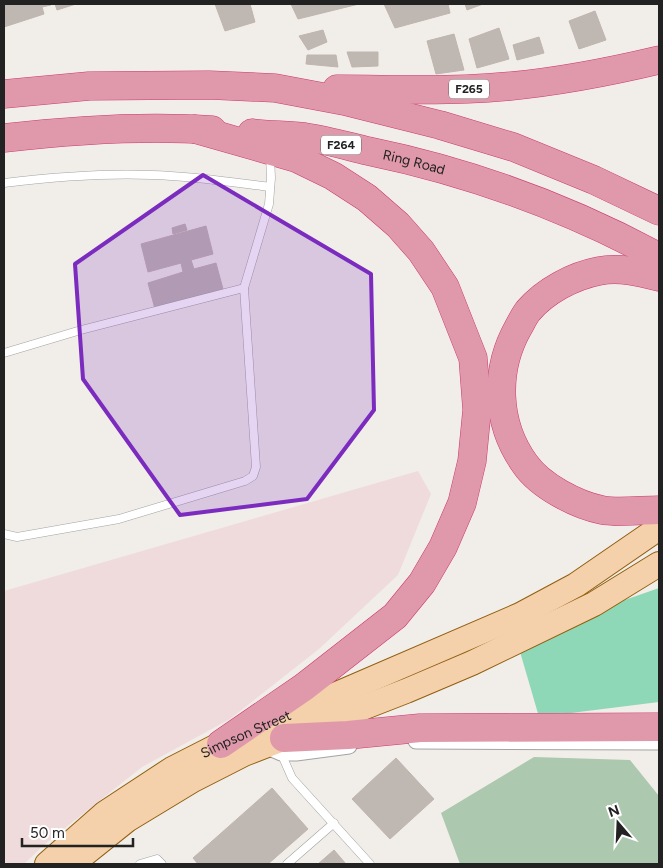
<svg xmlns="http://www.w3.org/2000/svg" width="663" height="868" font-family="Figtree,sans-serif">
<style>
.commercial{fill:#efdbdb}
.cemetery{fill:#acc8af}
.pitch{fill:#8fd8b7}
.building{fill:#beb7b2;stroke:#c1b5ad}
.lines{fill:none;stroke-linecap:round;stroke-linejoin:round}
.service-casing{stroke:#a3a3a3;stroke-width:9}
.minor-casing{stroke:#a3a3a3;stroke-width:17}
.primary-casing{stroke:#915e0e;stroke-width:26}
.motorway-casing{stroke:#cc3974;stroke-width:29}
.service{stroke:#fff;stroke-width:8}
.minor{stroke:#fff;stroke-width:15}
.primary{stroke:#f4d0ab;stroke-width:24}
.motorway{stroke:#e099ab;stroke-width:28}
.marked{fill:#7b2cbf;fill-opacity:0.2;stroke:#7b2cbf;stroke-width:4;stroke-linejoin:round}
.labels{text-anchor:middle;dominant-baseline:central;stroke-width:4;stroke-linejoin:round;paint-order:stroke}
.shield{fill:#fff;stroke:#646464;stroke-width:1}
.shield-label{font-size:12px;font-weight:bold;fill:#222}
.street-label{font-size:14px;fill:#222;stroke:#fff}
</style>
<rect width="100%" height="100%" fill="#f1eee9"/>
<polygon class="commercial" points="418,471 431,494 398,575 319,649 230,719 142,767 45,844 24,864 4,864 4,591"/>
<polygon class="cemetery" points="534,757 630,760 659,796 659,864 460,864 441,813"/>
<polygon class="pitch" points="659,588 659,702 539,717 516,638"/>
<g class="building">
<polygon points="4,4 50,4 51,5 42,7 44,14 4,27"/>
<polygon points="55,4 76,4 57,10"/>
<polygon points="215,4 250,4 255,22 225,31"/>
<polygon points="291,4 359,4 298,19"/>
<polygon points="384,4 448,4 450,13 395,28"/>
<polygon points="465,4 483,4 467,10"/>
<polygon points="595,11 606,40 579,49 569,21"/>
<polygon points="499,28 509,59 477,68 469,39"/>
<polygon points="323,30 327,42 308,50 299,36"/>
<polygon points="454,34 464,70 436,74 427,41"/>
<polygon points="539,37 544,53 517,60 513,45"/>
<polygon points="347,52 378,52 378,66 352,67"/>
<polygon points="307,55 336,55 338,67 306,64"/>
<polygon points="185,224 187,230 173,234 172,228"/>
<polygon points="206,226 213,254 191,260 194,269 216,263 223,289 155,309 148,283 183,272 181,263 148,272 141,244"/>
<polygon points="396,758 434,799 390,839 352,799"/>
<polygon points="272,788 308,829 268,864 198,864 193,858"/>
<polygon points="334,850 346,864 318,864"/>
</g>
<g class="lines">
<defs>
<g id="service">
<path d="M4,183C53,177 103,173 152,175C192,176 231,182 270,187"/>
<polyline points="4,353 81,330 244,288"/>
<polyline points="4,534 17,537 119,519 245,481 253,476 256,467 244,288 269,204 271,178 270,156"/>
<polyline points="281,753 292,778 370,864"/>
<polyline points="140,864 157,859 162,864"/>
<polyline points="287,864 334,823"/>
</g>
<g id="minor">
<polyline points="416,741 659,742"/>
<polyline points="265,746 281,753 296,753 349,746"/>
</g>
<g id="primary">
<path id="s1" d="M47,864L105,813L172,769L221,744L520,615L576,585L659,528"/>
<polyline points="72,864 127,820 193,780 244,754 406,691 472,663 594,604 659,564"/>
</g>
<g id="motorway">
<path d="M337,89C380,89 424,91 467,89C532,87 596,75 659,60"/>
<polyline points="4,94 89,86 209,85 275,88 344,101 440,125 513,147 594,180 659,211"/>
<polyline points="195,129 296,158 333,176 367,198 398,225 421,251 445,287 473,358 477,410 472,461 462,503 443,547 422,583 395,616 304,687 221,744"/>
<path id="s2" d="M252,133C270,135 288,135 305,137C326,140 347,146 368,151C470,172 568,208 659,257"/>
<path d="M4,138C73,130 142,125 212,130"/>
<path d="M659,277C640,272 619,267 599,271C573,276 545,291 528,311C524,316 521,323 518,328C494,371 496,424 525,464C540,486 577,505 602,510C616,513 644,510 659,510"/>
<polyline points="284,738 348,735 420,728 659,727"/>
</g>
</defs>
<use href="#service" class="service-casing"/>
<use href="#minor" class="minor-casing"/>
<use href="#primary" class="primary-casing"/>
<use href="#motorway" class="motorway-casing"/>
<use href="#service" class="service"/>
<use href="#minor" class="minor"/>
<use href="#primary" class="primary"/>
<use href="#motorway" class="motorway"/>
</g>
<path class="marked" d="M203,175L371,274L374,410L307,499L180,515L83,379L75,264Z"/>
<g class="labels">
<g class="shield">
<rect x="449" y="79.5" width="40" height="19" rx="4"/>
<rect x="321" y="135.5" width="40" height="19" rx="4"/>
</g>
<g class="shield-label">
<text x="469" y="89">F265</text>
<text x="341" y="145">F264</text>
</g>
<g class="street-label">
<text stroke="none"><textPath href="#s2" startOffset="165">Ring Road</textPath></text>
<text stroke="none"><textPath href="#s1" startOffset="239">Simpson Street</textPath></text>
</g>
</g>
<rect width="663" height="868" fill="none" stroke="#222222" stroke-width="10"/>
<g transform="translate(618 823) rotate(341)" stroke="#ffffff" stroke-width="4" paint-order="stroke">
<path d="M0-4L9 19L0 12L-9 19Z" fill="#222222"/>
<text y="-8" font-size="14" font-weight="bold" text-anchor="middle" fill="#222222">N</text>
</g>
<path d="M22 838v8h111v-8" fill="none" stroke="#222222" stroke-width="2.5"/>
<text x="30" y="838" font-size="15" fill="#222222" stroke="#ffffff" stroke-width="4" paint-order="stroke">50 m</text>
</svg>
